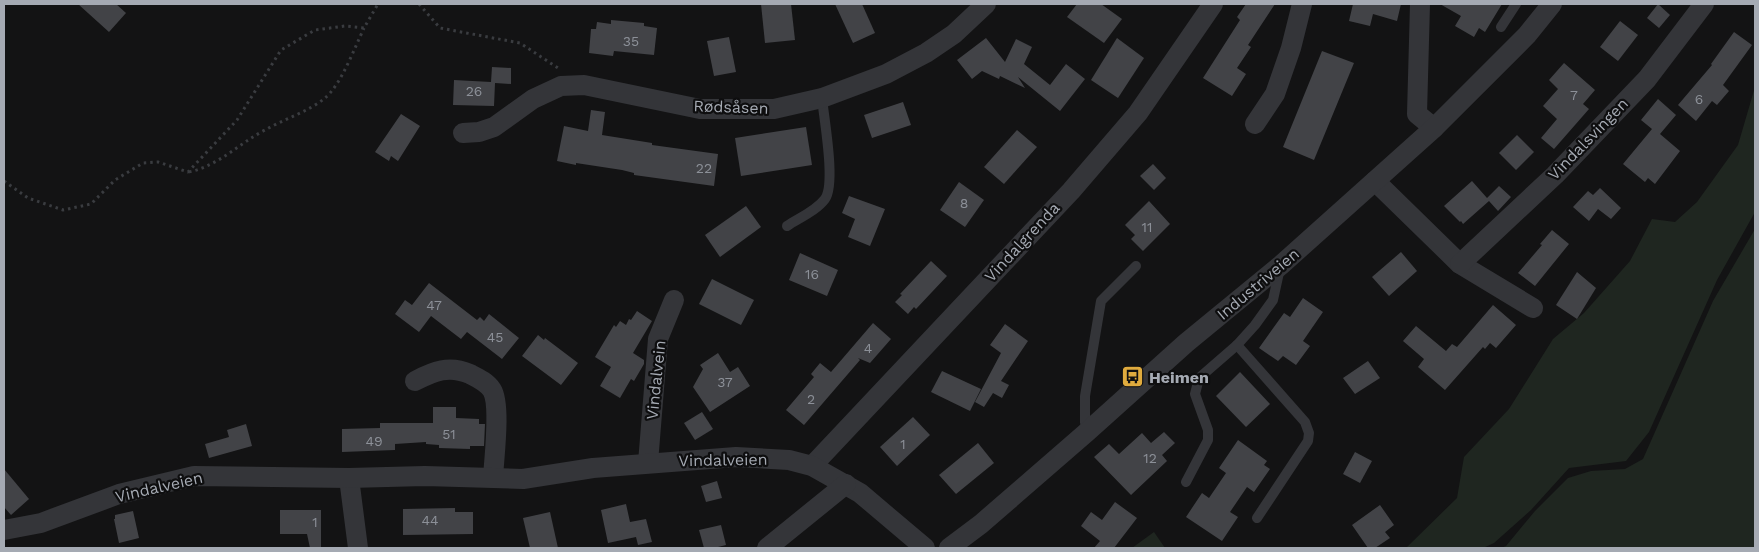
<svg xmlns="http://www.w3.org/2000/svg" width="1759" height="552" font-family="'Work Sans',sans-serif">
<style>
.green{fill:#1f2620}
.building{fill:#424347}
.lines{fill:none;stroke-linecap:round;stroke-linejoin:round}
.path{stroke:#3a3c40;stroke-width:3;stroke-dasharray:2.5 4;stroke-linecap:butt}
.lane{stroke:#343539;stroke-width:10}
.street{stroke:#343539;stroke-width:20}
.labels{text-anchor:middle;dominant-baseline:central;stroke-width:4.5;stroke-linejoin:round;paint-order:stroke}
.number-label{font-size:14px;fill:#8c9098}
.street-label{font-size:16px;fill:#a5aab3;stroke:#0e0e0f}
.poi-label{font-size:16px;font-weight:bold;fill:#a5aab3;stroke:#0e0e0f;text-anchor:start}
</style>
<rect width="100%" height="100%" fill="#131314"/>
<g class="green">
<polygon points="1755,87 1755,212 1717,280 1649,432 1626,461 1569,468 1531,510 1494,543 1483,548 1406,548 1457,498 1464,457 1509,409 1553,339 1584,313 1630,261 1652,219 1675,222 1697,202 1738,145"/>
<polygon points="1755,229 1755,548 1501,548 1506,546 1535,511 1568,478 1591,471 1625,469 1643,459 1713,301"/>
<polygon points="1154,532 1165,548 1132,548"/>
</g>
<g class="building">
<polygon points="78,4 116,4 126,13 109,32"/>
<polygon points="761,4 791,4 795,40 765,43"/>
<polygon points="835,4 862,4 875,33 853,43"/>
<polygon points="1077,4 1101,4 1122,19 1104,43 1067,17"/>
<polygon points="1246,4 1275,4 1248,45 1251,47 1237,68 1246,74 1232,96 1203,78 1240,20 1237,17"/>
<polygon points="1353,4 1401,4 1397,21 1373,14 1370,26 1349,21"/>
<polygon points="1440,4 1502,4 1485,32 1479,28 1474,37 1455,26 1461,16"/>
<polygon points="1658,4 1670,15 1659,28 1647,18"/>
<polygon points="611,20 644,23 644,26 657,28 654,55 614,51 613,56 589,53 591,29 596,29 597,22 611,24"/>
<polygon points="1620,21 1638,35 1618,61 1600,47"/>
<polygon points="1734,32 1752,45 1723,85 1729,91 1717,105 1712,101 1696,121 1678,105 1712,65 1711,64"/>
<polygon points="729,37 736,72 714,76 707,41"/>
<polygon points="986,38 1005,62 1016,39 1032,47 1024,64 1050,85 1066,64 1085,79 1060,111 1018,77 1025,88 1000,76 999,79 982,71 972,79 957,60"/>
<polygon points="1117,38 1144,58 1118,98 1091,80"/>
<polygon points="1322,51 1354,63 1314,160 1283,147"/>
<polygon points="1564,63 1595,90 1583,104 1589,109 1554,149 1541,138 1557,119 1543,106 1558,89 1549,80"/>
<polygon points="492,67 511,68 511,84 495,83 494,106 453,105 454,80 491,82"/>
<polygon points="1658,99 1676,115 1660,134 1680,151 1655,184 1648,178 1645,182 1623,164 1652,129 1641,120"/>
<polygon points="903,102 911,125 872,138 864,115"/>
<polygon points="591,110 605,112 602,135 652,143 652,145 718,154 714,186 634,175 634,173 622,170 576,163 576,165 557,161 564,126 588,131"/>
<polygon points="401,114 420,126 398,161 391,156 389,161 375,152"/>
<polygon points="806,127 812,165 741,176 735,138"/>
<polygon points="1017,130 1037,147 1004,184 984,167"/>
<polygon points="1517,135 1534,152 1516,170 1499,153"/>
<polygon points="1153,164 1166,178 1154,190 1140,176"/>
<polygon points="1472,181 1487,198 1499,186 1511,197 1498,211 1489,201 1463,224 1461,221 1460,222 1444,206"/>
<polygon points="959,182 984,200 965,227 940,210"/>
<polygon points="1600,188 1621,208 1611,219 1598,209 1589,221 1573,207 1588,191 1593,195"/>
<polygon points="849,196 885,209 870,246 848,237 855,219 842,213"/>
<polygon points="1149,201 1170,224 1143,251 1131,239 1135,235 1125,225"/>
<polygon points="746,206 761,227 720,257 705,235"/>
<polygon points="1552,230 1569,244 1535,286 1518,273 1542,245 1540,244"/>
<polygon points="1401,252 1417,271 1389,296 1372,277"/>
<polygon points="800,253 838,270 827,296 789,280"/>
<polygon points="931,261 947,276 916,309 914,307 908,314 895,302 902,295 900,294"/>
<polygon points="1577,272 1596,288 1577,319 1556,305"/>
<polygon points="712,279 754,300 741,325 699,304"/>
<polygon points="429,283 477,320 480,317 484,321 489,314 519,338 502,359 467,332 461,339 431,316 419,332 395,314 405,300 412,305"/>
<polygon points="1303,298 1323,312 1303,341 1310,346 1296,365 1283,356 1278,361 1259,348 1284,313 1290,317"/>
<polygon points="1493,305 1516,325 1496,348 1490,343 1485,349 1483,347 1445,390 1418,367 1424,359 1403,341 1416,326 1446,351 1452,344 1457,347"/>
<polygon points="637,311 652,321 633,353 644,360 644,364 634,381 631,379 620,398 600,386 611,367 595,357 614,325 616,327 620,321 626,325 629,319 631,320"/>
<polygon points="873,323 891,339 870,363 858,358 860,360 804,425 786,410 814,377 811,374 820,363 831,372"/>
<polygon points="1005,324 1028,341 1001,381 1009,385 1002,398 993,393 984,407 975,402 1001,353 990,345"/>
<polygon points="538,335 544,340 545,338 578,363 561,385 522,356"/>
<polygon points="718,353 730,372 738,367 750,386 710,412 693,387 703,369 700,365"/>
<polygon points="1368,361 1380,378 1355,394 1343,378"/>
<polygon points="942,371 981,389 970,411 931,392"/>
<polygon points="1240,372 1270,404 1246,427 1216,396"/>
<polygon points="433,407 456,407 456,418 479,419 479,424 485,424 484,446 470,446 470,449 439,448 439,445 426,444 426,442 395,444 395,450 342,452 342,429 380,428 380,423 433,423"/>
<polygon points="702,412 713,429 695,440 684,423"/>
<polygon points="913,417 930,435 897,466 880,447"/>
<polygon points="246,424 252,446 209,458 205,444 229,437 227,430"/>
<polygon points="1164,432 1175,443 1162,455 1167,461 1131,495 1094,457 1109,444 1119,454 1142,433 1151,443"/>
<polygon points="1238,440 1267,461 1264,465 1270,469 1254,492 1247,487 1230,512 1238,517 1222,541 1186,517 1202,493 1209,498 1226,473 1219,468"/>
<polygon points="978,443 994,463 956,494 939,475"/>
<polygon points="1355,452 1372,461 1360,483 1343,474"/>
<polygon points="4,469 29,499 11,515 4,507"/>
<polygon points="717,481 722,498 706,502 701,486"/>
<polygon points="1115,502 1137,518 1114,548 1094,548 1100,541 1081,526 1091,512 1102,520"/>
<polygon points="626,504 630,522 646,519 652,542 638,545 636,537 608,543 601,510"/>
<polygon points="1380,505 1394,525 1385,532 1390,538 1375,548 1368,548 1352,525"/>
<polygon points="455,508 455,512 473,512 473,534 403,535 403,509"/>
<polygon points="280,510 321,510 321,548 310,548 307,534 280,534"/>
<polygon points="133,511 139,538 119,543 114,519 115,519 115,515"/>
<polygon points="550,512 558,548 530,548 523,518"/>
<polygon points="721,525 726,545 714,548 704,548 699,530"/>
</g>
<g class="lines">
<g class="path">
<polyline points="419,4 440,28 520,43 558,68"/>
<path d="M189,172C220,165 238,144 265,130C284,119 308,112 325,98C341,85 355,47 364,28"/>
<polyline points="4,181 28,198 63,210 91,204 115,180 143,163 158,162 188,172 237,120 281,50 315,30 345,26 364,28 378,4"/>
</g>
<g class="lane">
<polyline points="1501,27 1516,4"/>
<path d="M787,226C799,218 816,211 825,199C836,184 824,119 822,98"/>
<polyline points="1237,345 1305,422 1309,433 1308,441 1257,518"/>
<polyline points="1087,432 1085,422 1085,396 1101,301 1136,266"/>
<polyline points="1186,482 1208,440 1208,430 1195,394 1199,378 1237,345 1255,325 1273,300 1280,268"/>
</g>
<g class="street">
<polyline points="1420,4 1417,114 1434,128"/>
<polyline points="1255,124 1275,94 1291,48 1302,4"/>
<polyline points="463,133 479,132 494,127 533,99 561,86 584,85 700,109 774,109 822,98 886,74 926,53 954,34 986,4"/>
<polyline points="1375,181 1460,264 1533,308"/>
<polyline points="1460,264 1555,175 1647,79 1704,4"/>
<path d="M415,381C434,371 449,365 470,374C478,378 487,382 492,390C501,405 494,458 493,478"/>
<polyline points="648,463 658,339 674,300"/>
<polyline points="812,466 1071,191 1138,113 1213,4"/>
<polyline points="349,478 358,548"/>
<polyline points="4,530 41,523 119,494 194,476 349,478 425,476 523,479 593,468 736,457 789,460 812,466 860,493 925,548"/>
<polyline points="767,548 846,484"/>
<polyline points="949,548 981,524 1087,432 1186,343 1281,265 1434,128 1527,35 1552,4"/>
</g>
</g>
<defs>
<symbol id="bus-square" viewBox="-11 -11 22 22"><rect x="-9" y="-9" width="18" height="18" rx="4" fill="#e0ab3e" stroke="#0e0e0f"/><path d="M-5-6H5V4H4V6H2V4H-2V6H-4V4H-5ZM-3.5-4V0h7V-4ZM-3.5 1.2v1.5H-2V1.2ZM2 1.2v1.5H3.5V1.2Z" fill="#111"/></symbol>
</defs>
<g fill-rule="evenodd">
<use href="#bus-square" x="1120" y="364" width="25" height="25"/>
</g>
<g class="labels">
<g class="number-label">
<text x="631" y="41">35</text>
<text x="474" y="91">26</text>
<text x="1574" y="95">7</text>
<text x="1699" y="99">6</text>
<text x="704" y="168">22</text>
<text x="964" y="203">8</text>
<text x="1147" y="227">11</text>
<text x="812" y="274">16</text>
<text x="434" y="305">47</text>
<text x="495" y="337">45</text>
<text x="868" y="348">4</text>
<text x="725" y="382">37</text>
<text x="811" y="399">2</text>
<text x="449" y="434">51</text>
<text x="374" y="441">49</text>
<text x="903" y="444">1</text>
<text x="1150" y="458">12</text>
<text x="430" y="520">44</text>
<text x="315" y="522">1</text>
</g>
<g class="street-label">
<text transform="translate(731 107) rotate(2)">Rødsåsen</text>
<text transform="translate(1588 139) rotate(-46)">Vindalsvingen</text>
<text transform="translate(1022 242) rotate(-47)">Vindalgrenda</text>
<text transform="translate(1258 284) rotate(-40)">Industriveien</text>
<text transform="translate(656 380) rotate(-84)">Vindalvein</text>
<text transform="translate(723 460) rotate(-1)">Vindalveien</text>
<text transform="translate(159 487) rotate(-13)">Vindalveien</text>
</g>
<g class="poi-label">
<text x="1149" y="377">Heimen</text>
</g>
</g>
<rect width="1759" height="552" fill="none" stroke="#a5aab3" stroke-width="10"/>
</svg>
